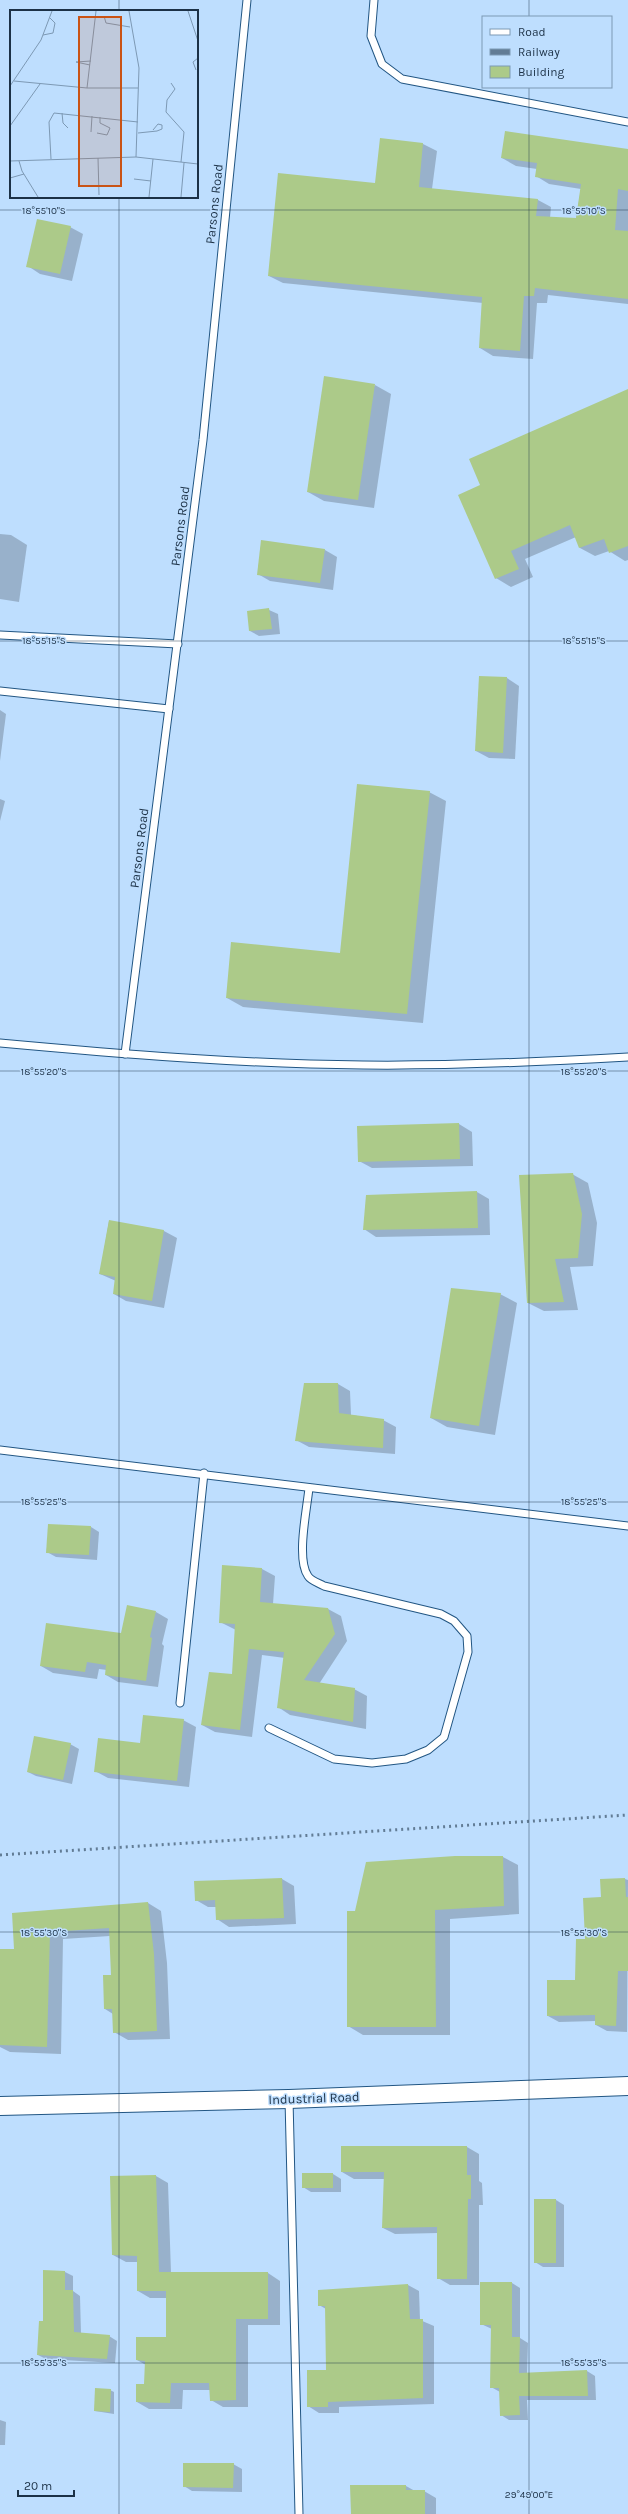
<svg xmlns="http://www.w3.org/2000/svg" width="628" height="2514" font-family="Karla,sans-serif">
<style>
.shadow{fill:#0003}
.building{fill:#acca89}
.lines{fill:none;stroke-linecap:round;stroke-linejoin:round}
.service-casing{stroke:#225683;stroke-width:9}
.tertiary-casing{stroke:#225683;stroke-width:20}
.service{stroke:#fff;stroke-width:7}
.tertiary{stroke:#fff;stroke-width:18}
.rail{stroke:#627c95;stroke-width:3;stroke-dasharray:2 4;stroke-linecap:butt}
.ticks{fill:none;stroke:#1c3146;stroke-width:1;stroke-opacity:0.45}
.labels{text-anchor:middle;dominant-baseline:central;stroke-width:3;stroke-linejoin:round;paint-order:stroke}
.street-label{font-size:13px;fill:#1c3146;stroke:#bedefe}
.inset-road{fill:none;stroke:#7d99b4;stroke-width:1}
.view{fill:#c95315;fill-opacity:0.15;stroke:#c95315;stroke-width:2}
.inset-edge{fill:none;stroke:#1c3146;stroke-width:2}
.ticks-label{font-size:10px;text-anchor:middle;fill:#1c3146;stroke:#bedefe;stroke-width:3;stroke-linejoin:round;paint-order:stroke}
</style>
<rect width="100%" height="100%" fill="#bedefe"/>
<g class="shadow">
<polygon points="381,139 423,144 437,151 432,189 538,200 551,207 550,218 576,219 581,189 549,184 536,176 537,169 516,166 502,158 628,150 628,304 548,295 547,303 537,303 533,359 493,356 480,348 483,303 283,283 269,276 376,184"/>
<polygon points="70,227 83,234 72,281 40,274 28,266"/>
<polygon points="375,385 391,394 374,508 324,501 308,492"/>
<polygon points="628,390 628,560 625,561 609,551 595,556 580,548 576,537 525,559 533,577 511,587 496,578 481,486"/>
<polygon points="0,534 11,535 27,545 19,602 0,599"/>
<polygon points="325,550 337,557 333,590 270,581 258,574"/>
<polygon points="269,610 278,614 280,634 259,636 250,631 248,612"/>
<polygon points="507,678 519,686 515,759 489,758 476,751"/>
<polygon points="0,710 6,714 0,761"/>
<polygon points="429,792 446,801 423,1023 243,1007 227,998 341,954"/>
<polygon points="0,799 5,801 0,821"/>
<polygon points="459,1124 472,1132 473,1166 372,1168 359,1161 358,1127"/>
<polygon points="572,1174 588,1183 597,1223 593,1266 570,1267 578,1310 544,1311 528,1303"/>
<polygon points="477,1192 489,1199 490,1235 376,1237 364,1229"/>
<polygon points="109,1221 164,1231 177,1238 164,1308 126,1301 114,1294 116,1281 100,1274"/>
<polygon points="500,1294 517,1303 495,1435 447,1427 431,1418"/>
<polygon points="338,1384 350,1391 351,1415 383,1420 396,1427 395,1454 309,1447 296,1440"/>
<polygon points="91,1527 99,1532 97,1560 56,1557 47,1552"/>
<polygon points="223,1566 262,1569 275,1576 273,1604 328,1609 341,1616 347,1641 319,1684 354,1689 367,1696 366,1729 290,1715 278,1707 285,1658 262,1655 252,1737 215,1732 202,1725 233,1675 236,1630 220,1622"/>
<polygon points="156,1612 168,1619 162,1644 164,1646 158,1687 118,1682 106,1675 107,1670 99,1669 97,1679 53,1673 41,1666 122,1635"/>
<polygon points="183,1720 196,1727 189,1787 108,1778 95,1771"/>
<polygon points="70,1744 79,1749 72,1784 36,1776 28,1772"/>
<polygon points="503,1857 518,1865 519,1914 450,1919 450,2035 363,2035 348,2026 355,1912"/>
<polygon points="282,1879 294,1886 296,1924 229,1927 217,1919 216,1907 208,1907 196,1900"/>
<polygon points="625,1879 628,1880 627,2032 607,2031 596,2025 596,2021 559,2022 548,2016 576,1981 586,1940 602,1898"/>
<polygon points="148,1903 161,1911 167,1963 170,2039 128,2040 114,2032 113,2014 105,2009 112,1976 110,1936 63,1939 61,2054 10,2052 0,2047 0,1950 15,1950 13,1914"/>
<polygon points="342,2147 467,2147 479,2154 479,2181 482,2183 483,2205 479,2205 479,2285 450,2285 438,2278 438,2233 395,2234 383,2228 385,2179 354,2179 342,2172"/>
<polygon points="333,2174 341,2179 341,2192 311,2192 303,2187"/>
<polygon points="156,2176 168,2183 171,2273 268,2273 280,2281 280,2325 248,2325 248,2407 223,2407 211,2400 210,2390 183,2390 182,2409 149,2409 137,2402 145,2385 146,2365 137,2360 167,2338 167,2298 150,2298 138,2291 138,2262 126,2262 113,2255"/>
<polygon points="556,2200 564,2205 564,2267 543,2267 535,2262"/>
<polygon points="44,2271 65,2272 73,2276 73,2291 80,2296 81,2334 109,2336 117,2341 115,2363 46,2359 38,2355 44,2322"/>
<polygon points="512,2283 520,2288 520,2338 528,2343 527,2374 587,2371 595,2376 596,2400 527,2400 528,2420 509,2420 501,2415 500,2392 491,2387 492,2329 481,2324"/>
<polygon points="408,2285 419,2291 420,2320 434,2326 434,2404 339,2407 339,2413 319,2413 308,2406 327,2371 326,2309 319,2305 319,2291"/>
<polygon points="110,2390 114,2392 114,2414 95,2411"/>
<polygon points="0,2420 6,2422 5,2445 0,2445"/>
<polygon points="233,2464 242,2469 242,2492 192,2491 184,2486"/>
<polygon points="406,2486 415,2491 424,2491 436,2498 436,2514 352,2514"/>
</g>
<g class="building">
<polygon points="505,131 628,149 628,191 618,189 615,230 628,231 628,299 535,288 534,296 524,296 520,351 479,348 482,297 268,276 278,173 375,183 380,138 423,143 419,187 538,199 536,216 576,218 581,184 535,177 537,163 501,158"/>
<polygon points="37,219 71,226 60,274 26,267"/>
<polygon points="324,376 375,384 358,500 307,492"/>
<polygon points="628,389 628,546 609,553 604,539 579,548 570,525 511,551 519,569 495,579 458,495 480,485 469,459"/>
<polygon points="261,540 325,549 320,583 257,575"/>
<polygon points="269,608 272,629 249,631 247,611"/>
<polygon points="479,676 507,677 503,753 475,751"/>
<polygon points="357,784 430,791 407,1014 226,998 231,942 340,953"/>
<polygon points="459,1123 460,1159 358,1162 357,1126"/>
<polygon points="573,1173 582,1214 578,1258 555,1259 564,1302 527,1303 519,1175"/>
<polygon points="477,1191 478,1228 363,1230 366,1195"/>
<polygon points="109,1220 164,1230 152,1301 113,1294 115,1277 99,1274"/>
<polygon points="451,1288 501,1293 479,1426 430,1418"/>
<polygon points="304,1383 338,1383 339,1413 384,1419 383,1448 295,1441"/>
<polygon points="48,1524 91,1526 89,1555 46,1553"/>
<polygon points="222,1565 262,1568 260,1602 328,1608 335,1634 304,1680 355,1688 353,1722 277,1708 284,1652 249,1649 240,1730 201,1725 209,1672 232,1674 235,1624 219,1623"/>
<polygon points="127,1605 156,1611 150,1637 152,1638 146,1681 105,1675 106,1665 87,1662 85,1672 40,1666 46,1623 121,1633"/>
<polygon points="143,1715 184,1719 177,1781 94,1772 98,1738 140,1743"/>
<polygon points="34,1736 71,1743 63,1780 27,1772"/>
<polygon points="455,1856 503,1856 504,1906 435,1910 436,2027 347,2027 347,1911 355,1911 366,1862"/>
<polygon points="282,1878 284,1918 216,1920 215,1900 195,1901 194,1881"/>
<polygon points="625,1878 626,1897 628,1897 628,1971 618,1971 616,2026 595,2025 595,2015 547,2016 547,1980 575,1980 576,1939 585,1939 583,1898 601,1897 600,1879"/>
<polygon points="148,1902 154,1954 157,2031 113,2033 112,2009 104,2009 103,1975 111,1975 109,1928 50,1932 47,2047 0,2045 0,1949 14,1949 12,1913"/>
<polygon points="341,2146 467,2146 467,2175 471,2175 471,2199 468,2199 467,2279 437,2279 437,2227 382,2228 384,2172 341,2172"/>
<rect x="302" y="2173" width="31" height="15"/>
<polygon points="156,2175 159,2272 268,2272 268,2319 236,2319 236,2400 210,2401 209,2383 171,2383 170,2403 136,2402 136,2384 144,2384 145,2361 136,2360 136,2337 166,2337 166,2291 137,2291 137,2256 112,2255 110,2176"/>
<rect x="534" y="2199" width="22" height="64"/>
<polygon points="43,2270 65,2271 65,2290 73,2290 74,2332 110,2335 107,2359 37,2355 39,2321 43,2321"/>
<polygon points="480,2282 512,2282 512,2337 520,2337 519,2373 587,2370 588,2396 519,2396 520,2415 500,2416 499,2388 490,2388 491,2325 480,2325"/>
<polygon points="408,2284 410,2319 423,2319 423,2398 328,2402 328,2407 307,2407 307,2370 326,2370 325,2306 318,2306 318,2290"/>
<polygon points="95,2388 111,2389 110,2412 94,2411"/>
<polygon points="183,2463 234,2463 233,2488 183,2487"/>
<polygon points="350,2485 406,2485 406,2490 425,2490 425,2514 351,2514"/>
</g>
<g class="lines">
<defs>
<g id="service">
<polyline points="374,0 371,36 382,64 402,79 628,122"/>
<polyline points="0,635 178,644"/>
<polyline points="0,691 169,709"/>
<path d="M0,1043C120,1054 243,1064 363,1065C451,1066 540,1062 628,1057"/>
<polyline points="125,1054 203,440 247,0"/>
<polyline points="0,1450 628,1526"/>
<polyline points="180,1703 204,1473"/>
<path d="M269,1728L334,1759L372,1763L406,1759L428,1750L444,1737L468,1652L467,1636L454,1621L441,1614L324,1586C319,1583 311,1581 308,1576C296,1559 307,1509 309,1488"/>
<polyline points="289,2099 299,2514"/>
</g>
<polyline id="tertiary" points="0,2106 289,2099 628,2086"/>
</defs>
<use href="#service" class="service-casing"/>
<use href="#tertiary" class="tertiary-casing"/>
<use href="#service" class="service"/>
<use href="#tertiary" class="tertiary"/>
<polyline class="rail" points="0,1855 628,1815"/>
</g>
<path class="ticks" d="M119,0V11M529,0V17M529,87V2514M119,197V2514M0,210H628M0,641H628M0,1071H628M0,1502H628M0,1932H628M0,2363H628"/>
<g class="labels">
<g class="street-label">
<text transform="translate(214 204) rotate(-84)">Parsons Road</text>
<text transform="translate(180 526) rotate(-83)">Parsons Road</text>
<text transform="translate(139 848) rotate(-83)">Parsons Road</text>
<text transform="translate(314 2098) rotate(-2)">Industrial Road</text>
</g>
</g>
<g transform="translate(10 10)">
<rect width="188" height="188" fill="#bedefe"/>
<path class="inset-road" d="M119,1L129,58L126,147M178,1L188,31M94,6L96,13L120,17M33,25L43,23L45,13L40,8M80,55L66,52L81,51M186,60L183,52L188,48M4,71L77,78H128M161,73L165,79L157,90L156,102L174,122L171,152M0,76L31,30L42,1M77,78L86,1M52,103L53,113L58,118M0,116L30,74M81,122L82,106M87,123L97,125L100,118L90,113V107M128,123L147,121L152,119V115L148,114L143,120M88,148L89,185M41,149L39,112L44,103L128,112M0,151L126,147L188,154M9,151L12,161L28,187M0,168L14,164M124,169L141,171M139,187L143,149M171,187L174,153"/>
<path class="view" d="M69,7H111V176H69Z"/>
<rect width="188" height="188" class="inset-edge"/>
</g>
<g class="ticks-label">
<text x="44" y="214">18°55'10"S</text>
<text x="584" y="214">18°55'10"S</text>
<text x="44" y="644">18°55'15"S</text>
<text x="584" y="644">18°55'15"S</text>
<text x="44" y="1075">18°55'20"S</text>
<text x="584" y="1075">18°55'20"S</text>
<text x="44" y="1505">18°55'25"S</text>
<text x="584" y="1505">18°55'25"S</text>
<text x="44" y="1936">18°55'30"S</text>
<text x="584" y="1936">18°55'30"S</text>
<text x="44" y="2366">18°55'35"S</text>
<text x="584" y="2366">18°55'35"S</text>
<text x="529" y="2498">29°49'00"E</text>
</g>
<rect x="482" y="16" width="130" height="72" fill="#bedefe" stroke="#7d99b4"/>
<rect x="490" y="29" width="20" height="6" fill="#ffffff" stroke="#7d99b4"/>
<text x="518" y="36" font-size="12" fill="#1c3146">Road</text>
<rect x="490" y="49" width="20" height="6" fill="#627c95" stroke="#7d99b4"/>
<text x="518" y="56" font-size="12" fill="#1c3146">Railway</text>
<rect x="490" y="66" width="20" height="12" fill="#acca89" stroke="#7d99b4"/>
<text x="518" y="76" font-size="12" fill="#1c3146">Building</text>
<path d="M18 2490v6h56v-6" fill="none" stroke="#1c3146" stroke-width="2"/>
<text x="24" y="2490" font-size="12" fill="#1c3146" stroke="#bedefe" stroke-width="3" paint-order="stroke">20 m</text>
</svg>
